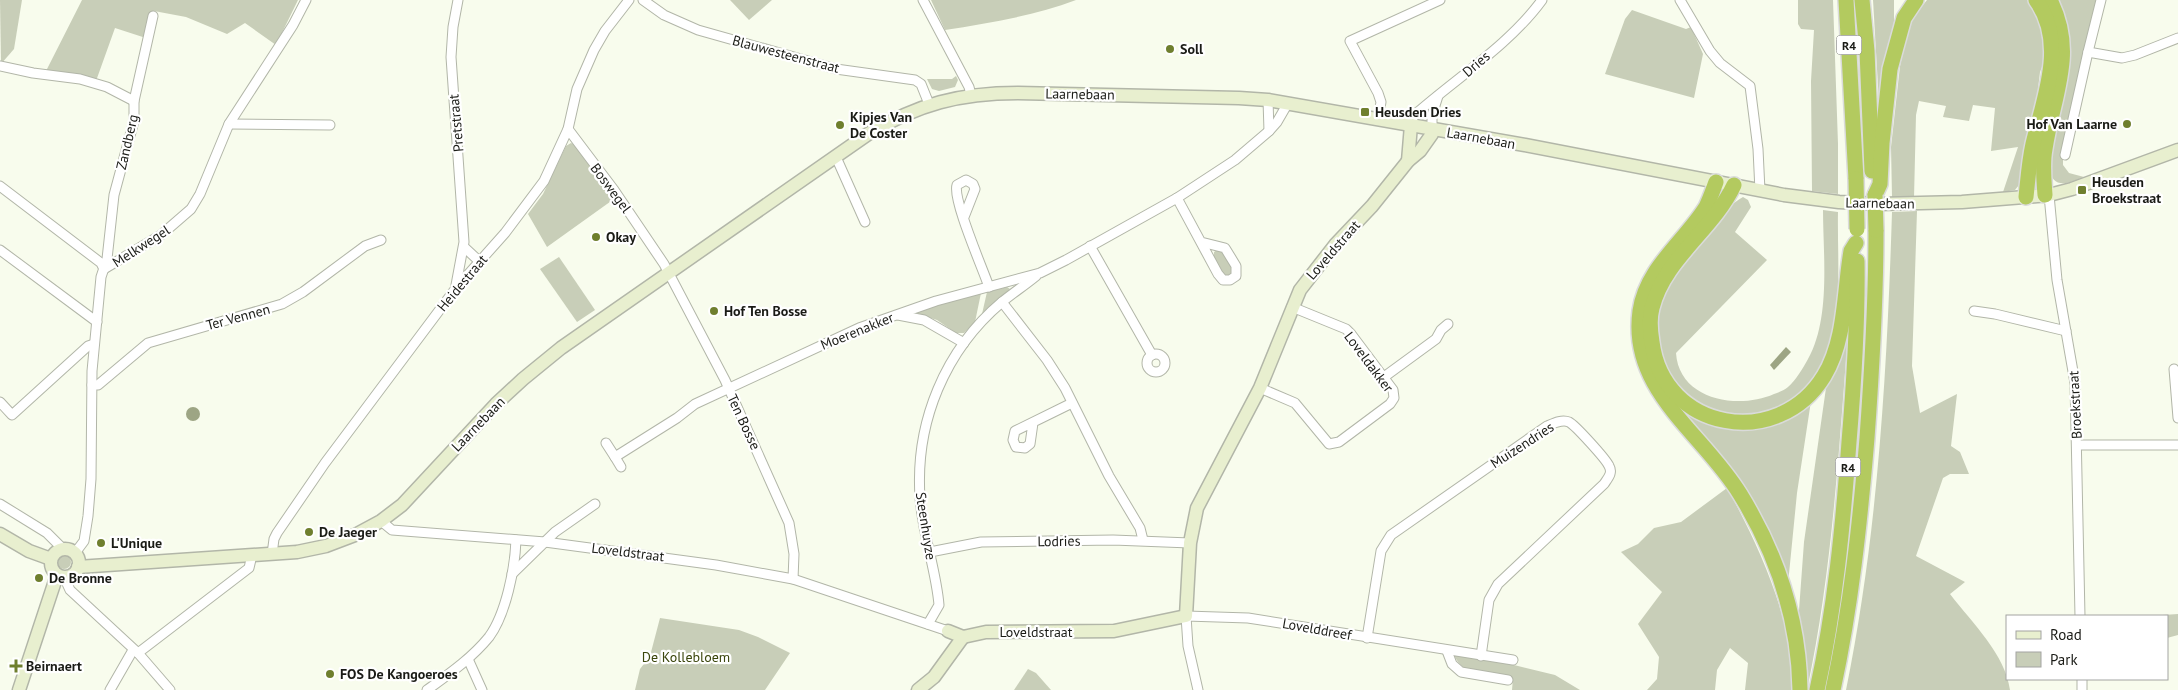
<svg xmlns="http://www.w3.org/2000/svg" width="2178" height="690" font-family="'PT Sans',sans-serif">
<style>
.green{fill:#c8ceb8}
.water{fill:#9da584}
.lines{fill:none;stroke-linecap:round;stroke-linejoin:round}
.street-casing{stroke:#b2b6a8;stroke-width:11}
.secondary-casing{stroke:#b2b6a8;stroke-width:15}
.highway-casing{stroke:#dadbda;stroke-width:18}
.street{stroke:#fff;stroke-width:9}
.secondary{stroke:#e8efcf;stroke-width:12}
.highway{stroke:#b3ca5f;stroke-width:15}
.highway-bridge-casing{stroke:#dadbda;stroke-width:18;stroke-linecap:butt}
.highway-bridge{stroke:#b3ca5f;stroke-width:15}
.poi-dot{fill:#6f7f2e;stroke:#fff;stroke-width:2}
.labels{text-anchor:middle;dominant-baseline:central;stroke-width:4.5;stroke-linejoin:round;paint-order:stroke}
.shield{fill:#fff;stroke:#5f5f5c;stroke-width:1}
.shield-label{font-size:12px;font-weight:bold;fill:#1a1b16}
.poi-label{font-size:14px;font-weight:bold;fill:#1a1b16;stroke:#fff;text-anchor:start}
.street-label{font-size:14px;fill:#1a1b16;stroke:#fff}
.park-label{font-size:14px;fill:#3b460d;stroke:#fff}
</style>
<rect width="100%" height="100%" fill="#f8fced"/>
<g class="green">
<polygon points="0,0 22,0 14,49 1,64"/>
<polygon points="82,0 298,0 276,45 245,23 227,34 186,17 154,11 152,40 115,28 96,81 46,71"/>
<polygon points="730,0 772,0 749,20"/>
<path d="M931,0H1076C1034,16 989,23 945,30Z"/>
<polygon points="1798,0 1833,0 1838,144 1838,194 1812,191 1811,81 1814,30 1801,29 1798,24"/>
<polygon points="1873,0 1894,0 1894,22 1881,104 1879,103"/>
<path d="M1927,0H2027C2045,24 2044,38 2045,66L2042,67L2040,72L2034,123L2019,185L2015,190L2003,192L2018,147L1991,151L1995,108L1973,105L1969,121L1943,117L1946,106L1919,101L1916,115L1914,198L1892,197L1891,147L1900,66L1908,30L1915,15Z"/>
<path d="M2059,0H2098L2063,158V165L2069,173L2084,177C2064,185 2054,189 2047,166C2055,129 2069,90 2071,52C2071,35 2064,16 2059,0Z"/>
<polygon points="1632,10 1686,29 1691,27 1703,54 1694,98 1605,74 1625,19"/>
<polygon points="956,76 958,80 955,87 939,91 932,89 927,79 952,79"/>
<path d="M571,143C583,148 605,187 614,199L547,247L528,214L543,194L566,146Z"/>
<path d="M1743,197L1748,200L1751,207L1735,232L1767,260L1676,353C1679,400 1738,410 1774,394C1779,392 1785,390 1788,387C1796,380 1803,368 1808,359C1831,318 1823,255 1823,210L1838,212C1837,261 1844,316 1823,362C1788,439 1678,430 1660,346C1657,332 1657,314 1662,300C1668,282 1684,265 1695,250C1709,232 1723,208 1743,197Z"/>
<path d="M1917,211L1912,366L1920,413L1957,394L1951,446L1960,452L1969,474H1950L1943,478L1916,556L1965,582L1950,594C1973,624 2005,654 2010,690H1846C1878,533 1887,372 1892,212Z"/>
<polygon points="1217,250 1221,250 1233,269 1230,276 1224,275 1214,258 1214,252"/>
<polygon points="559,257 595,310 577,322 540,269"/>
<polygon points="1007,287 1010,289 982,314 987,292"/>
<polygon points="981,293 975,322 964,333 956,333 937,320 918,314 918,311"/>
<path d="M1849,321C1839,445 1833,568 1807,690H1804L1798,624L1804,542L1827,381Z"/>
<polygon points="1655,370 1724,427 1811,401 1797,493 1788,584 1771,539 1677,410"/>
<path d="M1727,488C1758,543 1796,626 1792,690H1745L1748,663L1730,648L1717,670L1715,690H1647L1657,679L1659,657L1638,624L1662,592L1621,552L1638,544L1654,528L1681,522Z"/>
<circle cx="64" cy="562" r="7"/>
<polygon points="2178,614 2178,635 2167,638 2167,616 2147,616"/>
<polygon points="660,618 739,630 758,637 790,653 765,690 635,690 640,669 650,656"/>
<path d="M1454,655L1510,664L1555,675L1580,690H1512L1513,678C1492,676 1463,677 1454,655Z"/>
<polygon points="1028,669 1036,673 1051,690 1014,690"/>
</g>
<g class="water">
<polygon points="1786,347 1791,352 1774,370 1770,365"/>
<circle cx="193" cy="414" r="7"/>
</g>
<g class="lines">
<defs>
<g id="street">
<polyline points="643,0 664,15 698,30 836,69 915,80 921,84 929,104"/>
<polyline points="923,0 969,87 971,95"/>
<polyline points="1680,0 1710,51 1720,63 1750,86 1758,149 1760,191"/>
<polyline points="2088,52 2101,0"/>
<polyline points="0,66 33,73 80,79 107,87 134,101"/>
<polyline points="1268,100 1269,131"/>
<polyline points="1378,119 1381,102 1378,93 1350,41 1440,0"/>
<polyline points="229,124 330,125"/>
<path d="M1411,125L1413,117L1418,112C1458,77 1510,44 1542,0"/>
<polyline points="568,129 614,190 664,264 725,380 789,523 794,554 793,579"/>
<polyline points="1432,129 1432,115 1438,96"/>
<polyline points="2065,155 2088,52 2122,58 2135,55 2178,38"/>
<polyline points="836,157 865,222"/>
<polyline points="0,186 101,263 104,269"/>
<polyline points="2049,195 2057,280 2075,383 2080,616"/>
<polyline points="1177,198 1218,274 1223,280 1230,280 1236,276 1236,266 1225,248 1201,242"/>
<path d="M964,217L975,189L973,184L966,180L957,185C952,199 983,269 989,287"/>
<polyline points="1090,246 1152,355"/>
<polyline points="464,247 479,261"/>
<polyline points="0,250 97,322"/>
<polyline points="104,269 161,235 191,209 200,194 229,124 293,25 306,0"/>
<polyline points="456,285 464,242 451,57 453,27 458,0"/>
<polyline points="1002,302 1047,360 1065,388 1109,476 1140,528 1143,540"/>
<polyline points="1974,311 1995,314 2066,331"/>
<polyline points="898,315 924,320 964,343"/>
<circle cx="1156" cy="363" r="9"/>
<polyline points="2174,369 2178,418"/>
<polyline points="1384,377 1436,339 1441,330 1448,324"/>
<polyline points="92,385 98,385 148,343 282,304 303,292 365,246 381,240"/>
<polyline points="1260,388 1295,403 1329,444 1339,442 1390,404 1394,398 1393,390 1351,334 1346,329 1292,307"/>
<polyline points="0,402 12,415 88,346 94,344"/>
<polyline points="1033,423 1030,444 1025,448 1016,447 1013,440 1015,431 1072,403"/>
<polyline points="606,443 615,457 677,418 695,404 859,328 936,301 1040,273 1066,260 1177,198 1235,160 1269,131 1277,122 1288,103"/>
<polyline points="2077,445 2178,445"/>
<polyline points="615,457 621,467"/>
<polyline points="0,504 47,533 63,549"/>
<polyline points="381,521 392,530 545,542 716,565 793,579 948,631"/>
<polyline points="930,552 981,542 1113,540 1190,543"/>
<polyline points="75,553 84,541 88,516 91,479 92,371 101,277 107,259 114,195 134,121 134,101 153,16"/>
<polyline points="272,554 274,539 277,533 325,463 456,288 505,233 544,181 568,129 577,89 594,50 605,31 629,0"/>
<polyline points="512,574 555,532 595,504"/>
<polyline points="64,577 70,590 138,653 170,690"/>
<path d="M928,624L939,605C936,569 922,533 920,497C915,422 945,350 1002,302C1013,293 1025,285 1036,276"/>
<path d="M1367,638L1381,551L1391,535L1547,426C1554,423 1562,419 1569,422C1575,425 1606,459 1609,466C1613,473 1608,478 1604,484L1498,584L1489,600L1481,656"/>
<polyline points="1447,651 1452,664 1461,672 1508,680"/>
<polyline points="138,653 249,568 252,555"/>
<polyline points="468,659 482,690"/>
<polyline points="2082,679 2082,690"/>
<polyline points="110,690 133,650"/>
<path d="M427,690C449,674 472,658 489,637C506,614 515,568 516,540"/>
<polyline points="1198,690 1188,646 1186,616 1248,618 1513,660"/>
</g>
<g id="secondary">
<polyline points="1408,161 1411,125"/>
<polyline points="0,534 29,551 51,559"/>
<circle cx="65" cy="563" r="14"/>
<path d="M78,567L297,552L326,546L355,535L381,521L402,505L496,404L523,379L561,348L868,134C918,104 960,93 1018,93L1239,98L1268,100L1525,145L1784,195L1839,202L1879,204L1962,202L2049,195L2072,189L2178,150"/>
<polyline points="948,631 963,637 986,632 1114,631 1186,616 1190,543 1197,508 1260,388 1300,290 1335,245 1372,206 1408,161 1420,151 1432,134 1432,129"/>
<polyline points="19,690 57,575"/>
<polyline points="918,690 934,677 963,637"/>
</g>
<g id="highway">
<polyline points="1846,0 1856,179"/>
<polyline points="1862,0 1867,51 1872,171"/>
<path d="M1716,182C1713,190 1710,199 1706,207C1684,242 1646,268 1640,311C1629,391 1703,433 1740,494C1777,554 1799,619 1800,690"/>
<path d="M1734,185C1713,230 1664,259 1652,308C1649,319 1650,330 1652,342C1663,431 1778,451 1824,376C1846,340 1844,291 1851,251L1856,243"/>
<polyline points="1875,195 1880,184 1882,143 1890,69 1904,18 1916,0"/>
<path d="M2045,195C2044,180 2042,164 2045,149C2053,95 2077,53 2050,0"/>
<path d="M2026,197C2028,179 2029,162 2033,144C2044,97 2067,43 2036,0"/>
<path d="M1817,690C1835,609 1843,525 1849,442C1854,382 1858,322 1857,261"/>
<path d="M1833,690C1851,607 1860,523 1867,438C1872,369 1876,300 1876,230"/>
</g>
</defs>
<use href="#street" class="street-casing"/>
<use href="#secondary" class="secondary-casing"/>
<use href="#highway" class="highway-casing"/>
<use href="#street" class="street"/>
<use href="#secondary" class="secondary"/>
<use href="#highway" class="highway"/>
<defs>
<g id="highway-bridge">
<polyline points="1856,179 1857,229"/>
<polyline points="1875,195 1876,230"/>
</g>
</defs>
<use href="#highway-bridge" class="highway-bridge-casing"/>
<use href="#highway-bridge" class="highway-bridge"/>
</g>
<g class="poi-dot">
<circle cx="1170" cy="49" r="5"/>
<rect x="1360" y="107" width="10" height="10" rx="2.5"/>
<circle cx="2127" cy="124" r="5"/>
<circle cx="840" cy="125" r="5"/>
<rect x="2077" y="185" width="10" height="10" rx="2.5"/>
<circle cx="596" cy="237" r="5"/>
<circle cx="714" cy="311" r="5"/>
<circle cx="309" cy="532" r="5"/>
<circle cx="101" cy="543" r="5"/>
<circle cx="39" cy="578" r="5"/>
<path d="M13.5 658.5h5v5h5v5h-5v5h-5v-5h-5v-5h5z"/>
<circle cx="330" cy="674" r="5"/>
</g>
<g class="labels">
<g class="shield">
<rect x="1836.5" y="35.5" width="25" height="19" rx="4"/>
<rect x="1835.5" y="457.5" width="25" height="19" rx="4"/>
</g>
<g class="shield-label">
<text x="1849" y="45">R4</text>
<text x="1848" y="467">R4</text>
</g>
<g class="poi-label">
<text x="1180" y="49">Soll</text>
<text x="1375" y="112">Heusden Dries</text>
<text x="850" y="117">Kipjes Van<tspan x="850" dy="16">De Coster</tspan></text>
<text x="2117" y="124" text-anchor="end">Hof Van Laarne</text>
<text x="2092" y="182">Heusden<tspan x="2092" dy="16">Broekstraat</tspan></text>
<text x="606" y="237">Okay</text>
<text x="724" y="311">Hof Ten Bosse</text>
<text x="319" y="532">De Jaeger</text>
<text x="111" y="543">L'Unique</text>
<text x="49" y="578">De Bronne</text>
<text x="26" y="666">Beirnaert</text>
<text x="340" y="674">FOS De Kangoeroes</text>
</g>
<g class="street-label">
<text transform="translate(786 54) rotate(15)">Blauwesteenstraat</text>
<text transform="translate(1476 64) rotate(-41)">Dries</text>
<text transform="translate(1080 94) rotate(1)">Laarnebaan</text>
<text transform="translate(456 123) rotate(-95)">Pretstraat</text>
<text transform="translate(1481 138) rotate(10)">Laarnebaan</text>
<text transform="translate(127 142) rotate(-77)">Zandberg</text>
<text transform="translate(611 188) rotate(53)">Boswegel</text>
<text transform="translate(1880 203) rotate(1)">Laarnebaan</text>
<text transform="translate(141 246) rotate(-33)">Melkwegel</text>
<text transform="translate(1333 250) rotate(-49)">Loveldstraat</text>
<text transform="translate(462 283) rotate(-50)">Heidestraat</text>
<text transform="translate(238 317) rotate(-15)">Ter Vennen</text>
<text transform="translate(857 331) rotate(-22)">Moerenakker</text>
<text transform="translate(1369 362) rotate(53)">Loveldakker</text>
<text transform="translate(2075 405) rotate(-93)">Broekstraat</text>
<text transform="translate(744 422) rotate(65)">Ten Bosse</text>
<text transform="translate(478 424) rotate(-46)">Laarnebaan</text>
<text transform="translate(1522 445) rotate(-33)">Muizendries</text>
<text transform="translate(926 526) rotate(81)">Steenhuyze</text>
<text transform="translate(1059 541) rotate(-1)">Lodries</text>
<text transform="translate(628 552) rotate(7)">Loveldstraat</text>
<text transform="translate(1317 629) rotate(10)">Lovelddreef</text>
<text x="1036" y="632">Loveldstraat</text>
</g>
<g class="park-label">
<text x="686" y="657">De Kollebloem</text>
</g>
</g>
<rect x="2006" y="615" width="162" height="65" fill="#ffffff" stroke="#a3a4a2"/>
<rect x="2016" y="631" width="25" height="8" fill="#e8efcf" stroke="#a3a4a2"/>
<text x="2050" y="640" font-size="15" fill="#1a1b16">Road</text>
<rect x="2016" y="652" width="25" height="15" fill="#c8ceb8" stroke="#a3a4a2"/>
<text x="2050" y="665" font-size="15" fill="#1a1b16">Park</text>
</svg>
